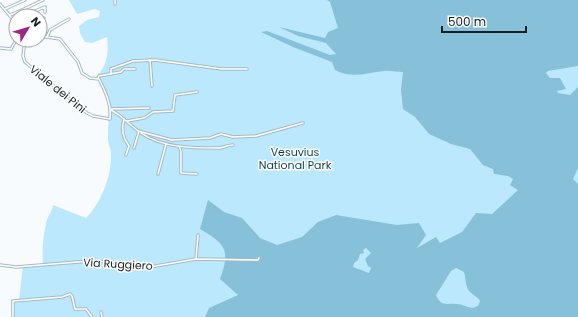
<svg xmlns="http://www.w3.org/2000/svg" width="578" height="317" font-family="Poppins,sans-serif">
<style>
.green{fill:#bbe8fc}
.forest{fill:#86c1d9;fill-rule:evenodd}
.lines{fill:none;stroke-linecap:round;stroke-linejoin:round}
.minor-casing{stroke:#a3bac4;stroke-width:3.5}
.minor{stroke:#fff;stroke-width:1.5}
.labels{text-anchor:middle;dominant-baseline:central;stroke-width:3;stroke-linejoin:round;paint-order:stroke}
.street-label{font-size:11px;fill:#161f23;stroke:#fff}
.park-label{font-size:11px;fill:#093e4f;stroke:#fff}
</style>
<rect width="100%" height="100%" fill="#f7fbfd"/>
<path class="green" d="M69,0H578V317H13L11,300H19L23,266L43,265C42,249 43,234 47,220C49,214 52,212 53,205L86,218C101,203 112,175 111,154C111,148 108,144 108,139C108,114 113,99 96,77C107,65 109,54 107,37L92,43L85,42L80,33L79,26L87,20L99,17L100,11L95,9L77,14Z"/>
<path class="forest" d="M327,0H578V66L548,71L546,73L550,78H560L566,89L557,91L558,93L570,95L578,87V168L573,179L578,184V317H205L209,308L238,295L220,279C231,249 225,244 200,229L208,200L224,212L242,218L260,238L277,245L302,237L318,222L336,215L397,225L419,223L426,235L417,248L436,237L440,243L462,232L476,213L492,214L518,190L510,185L513,179L508,176L494,174L493,169L483,165L470,149L451,144L429,134L415,117L403,109L401,90L403,72C397,72 390,70 384,71C367,73 351,79 335,70L332,62L293,47L261,32L267,31L330,55L336,54L326,43L298,36L279,27L325,38L328,32L338,28L330,2ZM366,248L371,253L365,259L368,266L371,268L369,273L353,267L354,263L358,260L360,254L364,253L363,250ZM456,268L464,272C466,278 465,287 470,292C474,296 477,296 480,301L478,306L472,308C467,307 462,304 457,304C446,303 441,307 436,295L451,271Z"/>
<g class="lines">
<defs>
<g id="minor">
<polyline points="43,0 22,10 25,15 45,7 45,12"/>
<polyline points="0,4 16,23"/>
<polyline points="115,4 115,0"/>
<polyline points="5,9 25,0"/>
<polyline points="10,15 22,10"/>
<polyline points="40,20 44,18"/>
<polyline points="47,37 50,30 69,19"/>
<path d="M25,40L23,56L25,62L87,113L93,116L110,119C112,105 105,91 99,79L90,78L82,73L78,62L60,39L40,36"/>
<polyline points="0,48 11,49 16,40"/>
<polyline points="150,60 152,86"/>
<polyline points="111,74 111,69 133,61 155,60 222,69 247,69"/>
<polyline points="98,78 99,76 121,72 124,69 135,69"/>
<polyline points="111,109 149,108"/>
<polyline points="111,110 119,115 138,131 172,140 210,138 221,134 233,137 256,136 303,123"/>
<path d="M124,119C121,129 122,137 129,146L126,155"/>
<polyline points="127,121 144,118 153,112 173,111 175,95 197,92"/>
<path d="M141,133C163,148 192,148 218,148C224,148 227,145 233,145"/>
<polyline points="179,146 181,151 181,173 197,174"/>
<polyline points="134,148 139,131"/>
<polyline points="158,174 166,144"/>
<polyline points="196,259 198,235"/>
<polyline points="0,265 16,267 90,261 113,262 130,267 150,267 196,259 258,260 259,258"/>
<polyline points="101,312 102,317"/>
<polyline points="13,317 13,301 62,297 70,294 72,296 75,309 86,309 92,317"/>
</g>
</defs>
<use href="#minor" class="minor-casing"/>
<use href="#minor" class="minor"/>
</g>
<g class="labels">
<g class="street-label">
<text transform="translate(58 89) rotate(39)">Viale dei Pini</text>
<text transform="translate(118 264) rotate(3)">Via Ruggiero</text>
</g>
<g class="park-label">
<text x="295" y="152">Vesuvius<tspan x="295" dy="13">National Park</tspan></text>
</g>
</g>
<g transform="translate(28 28) rotate(52)"><circle r="19" fill="#ffffff" stroke="#a2a5a7"/>
<path d="M0-3L7 15L0 10L-7 15Z" fill="#9d2884"/>
<text y="-6" font-size="11" font-weight="bold" text-anchor="middle" fill="#161f23">N</text>
</g>
<path d="M442 26v6h84v-6" fill="none" stroke="#161f23" stroke-width="2"/>
<text x="448" y="26" font-size="12" fill="#161f23" stroke="#ffffff" stroke-width="3" paint-order="stroke">500 m</text>
</svg>
